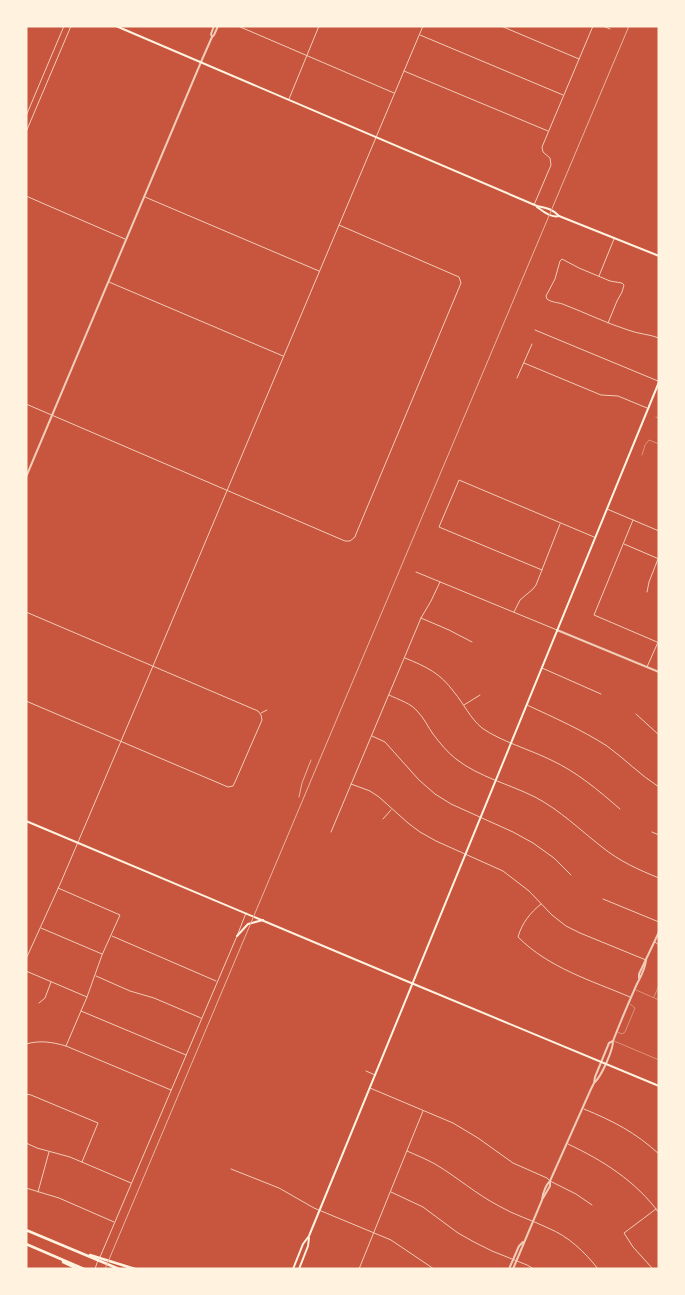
<svg xmlns="http://www.w3.org/2000/svg" width="685" height="1295" font-family="'Crimson Pro',serif">
<style>
.lines{fill:none;stroke-linecap:round;stroke-linejoin:round}
.service{stroke:#f1ccb7;stroke-width:0.5}
.minor{stroke:#f1ccb7;stroke-width:1}
.tertiary{stroke:#f1ccb7;stroke-width:2}
.secondary{stroke:#fff3e0;stroke-width:2}
.motorway{stroke:#fff3e0;stroke-width:2.5}
.rail{stroke:#e9b49f;stroke-width:1}
</style>
<rect width="100%" height="100%" fill="#c8553d"/>
<g class="lines">
<g class="service">
<polyline points="656,417 659,418"/>
<polyline points="642,455 645,445 649,440 659,444"/>
<polyline points="636,990 659,1000"/>
<polyline points="654,997 659,985"/>
<polyline points="617,1032 622,1034 625,1032 635,1008 630,1004"/>
<polyline points="614,1041 659,1060"/>
</g>
<g class="minor">
<polyline points="238,26 394,93"/>
<polyline points="501,26 579,59"/>
<polyline points="603,26 610,29"/>
<polyline points="420,35 563,95"/>
<polyline points="404,71 548,131"/>
<polyline points="289,99 319,26"/>
<polyline points="26,116 64,26"/>
<polyline points="26,132 71,26"/>
<polyline points="26,196 125,239"/>
<polyline points="145,197 319,271"/>
<polyline points="534,205 551,165 550,158 543,152 542,147 593,26"/>
<polyline points="599,276 614,239"/>
<polyline points="109,282 283,356"/>
<path d="M608,323L617,301L622,292L624,285L622,283L610,281L579,268L562,259L560,261L555,279L546,296L547,299C552,303 559,302 565,305C586,313 606,323 628,330C638,334 649,334 659,338"/>
<polyline points="535,330 658,381"/>
<polyline points="524,363 601,395 618,396 647,408"/>
<polyline points="517,378 532,344"/>
<polyline points="26,404 345,541 350,541 355,537 356,534 461,283 459,277 339,225"/>
<polyline points="607,509 659,531"/>
<polyline points="633,520 594,615 657,642"/>
<polyline points="624,544 659,559"/>
<polyline points="542,570 439,527 459,480 594,537"/>
<polyline points="416,572 557,630"/>
<polyline points="647,592 649,582 658,559"/>
<polyline points="26,612 258,711 261,715 262,720 235,782 233,786 228,787 26,701"/>
<polyline points="514,612 520,600 533,589 536,585 560,524"/>
<polyline points="421,618 449,630 472,642"/>
<path d="M405,658C427,667 440,673 454,692C464,704 470,718 482,728C500,741 531,750 551,760C577,772 598,790 620,809"/>
<polyline points="647,667 659,640"/>
<polyline points="542,668 601,694"/>
<path d="M389,695C399,700 411,703 418,712C424,718 428,727 433,734C440,743 447,752 456,759C479,777 509,784 535,797C560,810 580,830 602,847C619,861 639,870 659,878"/>
<polyline points="464,705 480,695"/>
<path d="M527,705C555,718 582,730 607,746C625,759 640,775 659,787"/>
<polyline points="261,713 267,710"/>
<polyline points="636,714 659,735"/>
<polyline points="372,736 385,742 419,780 435,794 451,804 513,832 533,843 554,858 571,875"/>
<polyline points="351,784 370,791 379,797 408,823 420,832 436,841 503,871 529,891 552,915 566,926 580,933 646,960"/>
<polyline points="383,819 391,810"/>
<polyline points="331,832 421,618 431,601 440,582"/>
<polyline points="652,832 659,835"/>
<polyline points="58,888 120,915 102,955 87,997 66,1046"/>
<polyline points="603,899 659,922"/>
<path d="M541,904C530,913 522,923 518,937C549,968 590,980 630,997"/>
<polyline points="41,928 102,954"/>
<polyline points="112,936 216,981"/>
<polyline points="655,942 659,945"/>
<polyline points="26,959 61,882 153,666 423,26"/>
<polyline points="26,971 87,997"/>
<polyline points="96,976 130,991 154,998 201,1018"/>
<polyline points="39,1003 45,998 51,982"/>
<polyline points="81,1011 186,1055"/>
<path d="M26,1044C40,1040 52,1042 66,1046L171,1090"/>
<polyline points="366,1071 375,1075"/>
<polyline points="370,1088 453,1123 478,1138 513,1163 547,1178 550,1181 576,1194 592,1205"/>
<polyline points="26,1094 31,1095 98,1123 82,1162"/>
<path d="M584,1109C613,1121 635,1132 659,1154"/>
<polyline points="26,1143 37,1148 70,1157 131,1183"/>
<path d="M568,1144C602,1160 636,1181 659,1213"/>
<path d="M407,1151C416,1155 426,1159 435,1164C457,1177 476,1194 499,1206C514,1215 532,1220 548,1228C568,1236 585,1252 598,1269"/>
<polyline points="231,1169 279,1188 314,1208 391,1240 434,1269"/>
<polyline points="26,1188 59,1198 114,1222"/>
<polyline points="38,1192 49,1152"/>
<polyline points="391,1192 423,1207 458,1233 474,1242 492,1251 527,1265 534,1269"/>
<polyline points="100,1257 237,936 246,913"/>
<polyline points="95,1269 98,1260"/>
<polyline points="359,1269 423,1111"/>
<polyline points="653,1269 633,1247 624,1233 656,1209"/>
</g>
<g class="tertiary">
<polyline points="212,37 211,34 214,26"/>
<polyline points="26,477 201,62 212,37 214,35 218,26"/>
<polyline points="557,630 659,672"/>
<polyline points="639,978 639,974 659,932"/>
<path d="M595,1082C602,1075 613,1050 613,1041C620,1023 628,1004 636,986C640,977 645,971 646,960"/>
<polyline points="543,1198 550,1186 550,1182"/>
<polyline points="509,1269 519,1246 523,1242"/>
<path d="M513,1269L542,1200C543,1193 545,1186 550,1181L591,1089L594,1083L595,1077L609,1043L613,1041"/>
</g>
<g class="secondary">
<path d="M116,26L537,206C546,208 553,209 559,216L659,256"/>
<path d="M537,207C544,212 551,218 559,216"/>
<polyline points="26,821 404,980 659,1086"/>
<polyline points="237,936 248,924 263,920"/>
<polyline points="293,1269 303,1244 309,1236 659,382"/>
<polyline points="299,1269 308,1246 309,1238"/>
</g>
<g class="motorway">
<polyline points="26,1230 119,1269"/>
<polyline points="26,1244 84,1269"/>
<polyline points="90,1255 135,1269"/>
<polyline points="63,1262 78,1269"/>
</g>
<g class="rail">
<polyline points="299,797 302,783 311,760"/>
<polyline points="105,1269 629,26"/>
</g>
</g>
<rect width="685" height="1295" fill="none" stroke="#fff3e0" stroke-width="55"/>
</svg>
